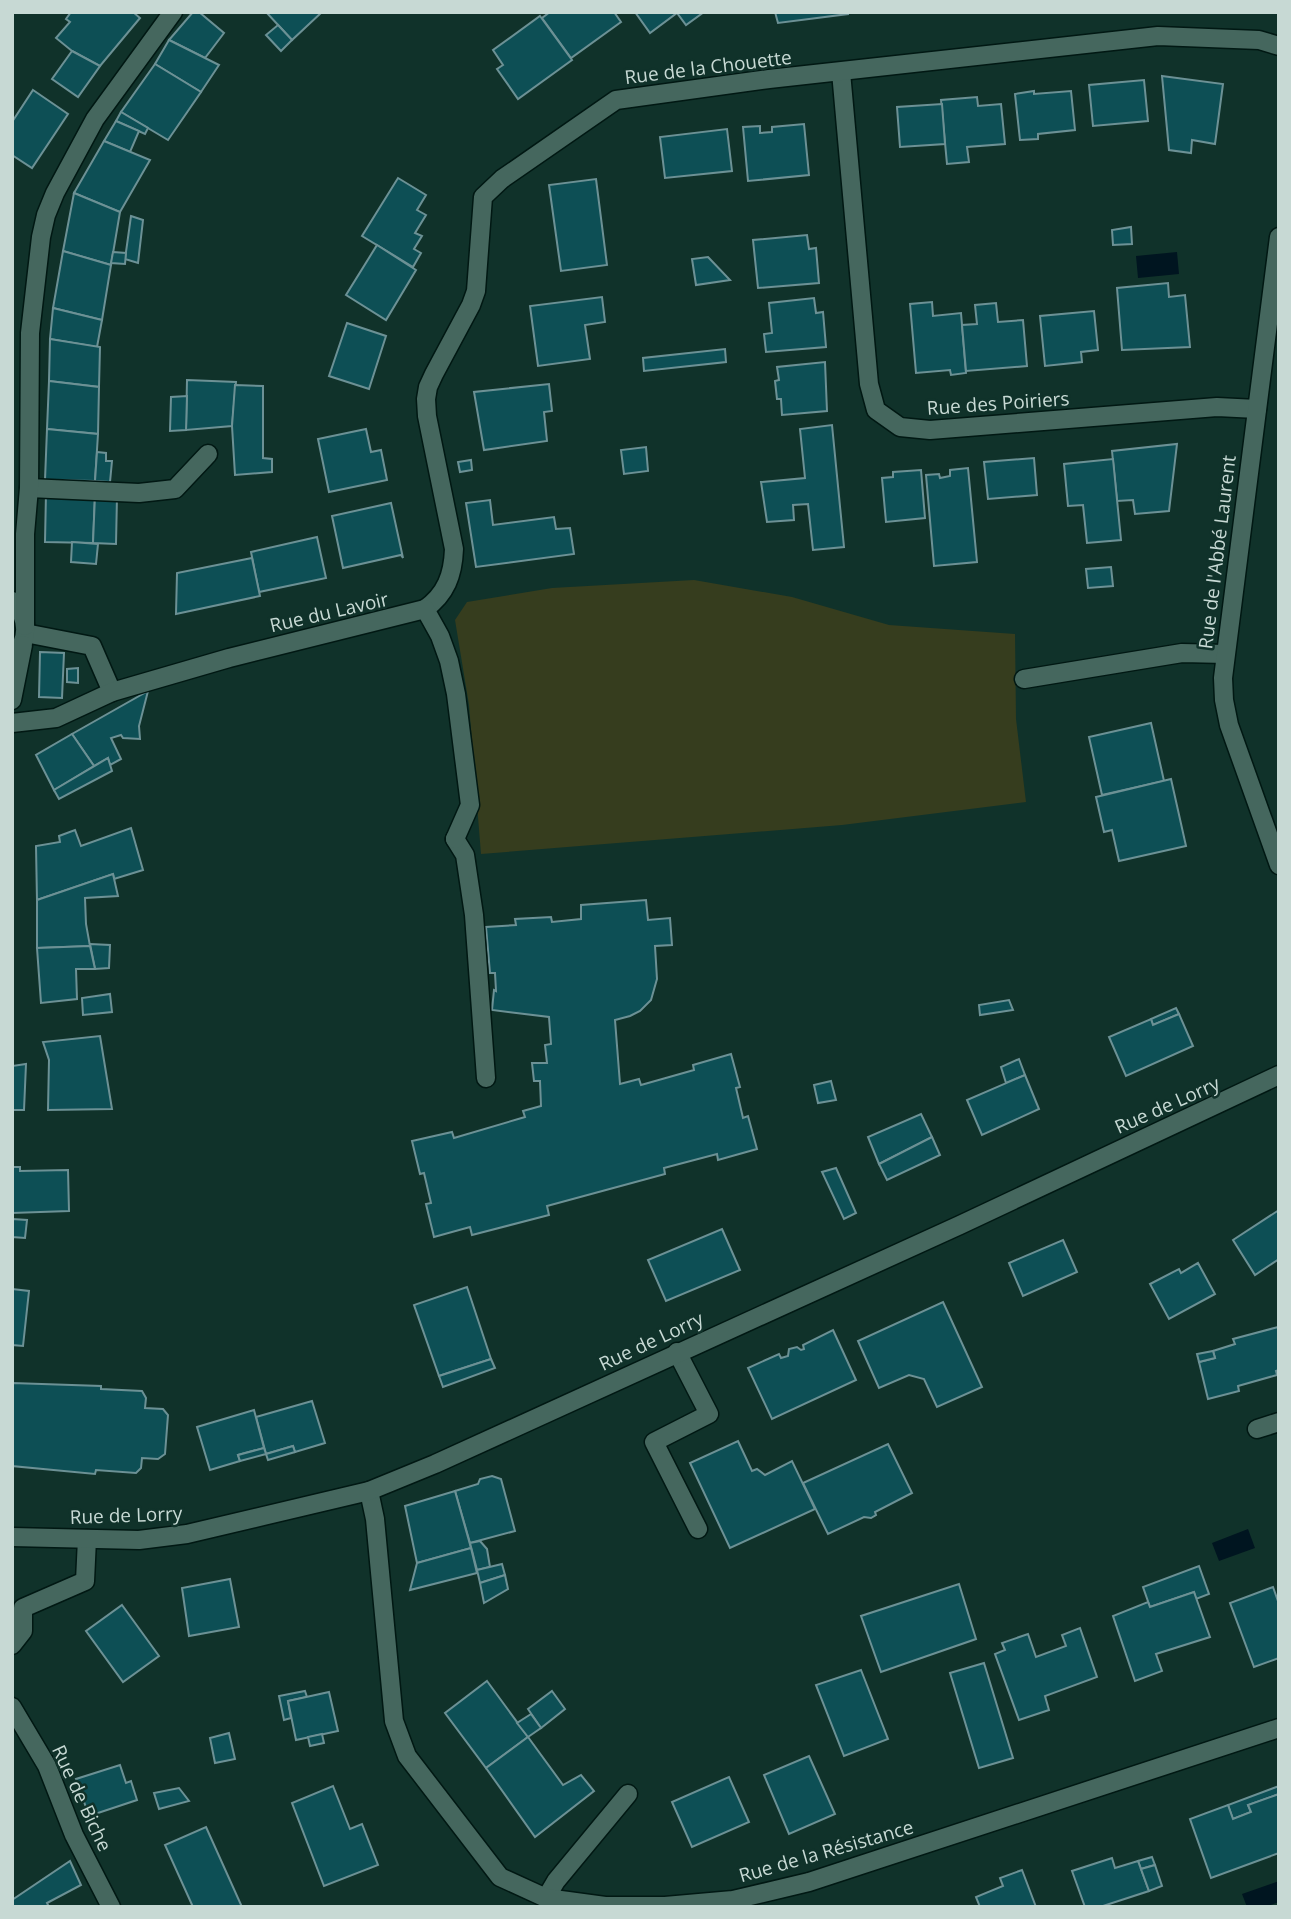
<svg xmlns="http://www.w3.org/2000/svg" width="1291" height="1919" font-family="'Open Sans',sans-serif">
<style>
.green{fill:#363d1e}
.water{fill:#001520}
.building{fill:#0d4f55;stroke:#6c9195;stroke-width:2}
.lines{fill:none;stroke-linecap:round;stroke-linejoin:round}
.service-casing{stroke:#011813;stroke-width:21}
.minor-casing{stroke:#011813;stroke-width:21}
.tertiary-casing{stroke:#011813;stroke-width:21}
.service{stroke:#45675e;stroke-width:18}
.minor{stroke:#45675e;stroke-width:18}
.tertiary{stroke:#45675e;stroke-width:18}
.labels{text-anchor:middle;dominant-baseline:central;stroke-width:5;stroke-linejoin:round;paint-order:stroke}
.street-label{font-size:19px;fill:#c7d9d4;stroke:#10322a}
</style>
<rect width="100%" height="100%" fill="#10322a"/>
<polygon class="green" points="694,580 792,597 889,625 1015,634 1016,719 1026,802 842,825 481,854 469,705 455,620 467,602 552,588"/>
<g class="water">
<polygon points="1177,252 1179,274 1138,278 1136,256"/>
<polygon points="1248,1529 1255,1548 1219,1561 1212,1543"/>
<polygon points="1279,1881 1279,1902 1265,1907 1247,1907 1242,1894"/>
</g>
<g class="building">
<polygon points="71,12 133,12 140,18 100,66 72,51 56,38 70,22 66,19"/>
<polygon points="193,12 199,12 224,33 205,58 169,40"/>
<polygon points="266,12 322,12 292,40"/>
<polygon points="550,12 614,12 621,22 571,58 542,18"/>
<polygon points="635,12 704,12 686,25 677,13 650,33"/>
<polygon points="775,12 848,12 848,14 778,23"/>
<polygon points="540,16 572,60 518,99 497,69 503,65 493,50"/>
<polygon points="278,25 292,40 281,51 266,35"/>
<polygon points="169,40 219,65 201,92 155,64"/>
<polygon points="72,51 100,66 78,97 52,79"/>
<polygon points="155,64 201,92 168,140 121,112"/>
<polygon points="1162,76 1223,84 1215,144 1192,140 1191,153 1169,150"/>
<polygon points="1144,80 1148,121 1093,126 1089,85"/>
<polygon points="33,90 68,114 32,168 12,155 12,122"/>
<polygon points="1034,91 1034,94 1071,91 1075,130 1038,134 1038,139 1020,140 1015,94"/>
<polygon points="977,97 978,106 1001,104 1005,144 967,147 969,162 947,164 941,100"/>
<polygon points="942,104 945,144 900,147 897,107"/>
<polygon points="121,112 148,128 145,134 116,121"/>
<polygon points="116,121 139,131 130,152 104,141"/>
<polygon points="804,124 809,175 748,181 743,127 760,126 760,133 772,132 772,127"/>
<polygon points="727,129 732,171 665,178 660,137"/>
<polygon points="104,141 150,160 120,212 74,193"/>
<polygon points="398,178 426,195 417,210 426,215 415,233 422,236 414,249 421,253 413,267 362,236"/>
<polygon points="596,179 607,265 561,271 549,185"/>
<polygon points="74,193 120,212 111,265 63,251"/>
<polygon points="131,216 143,220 138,263 125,259"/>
<polygon points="1131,227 1132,244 1113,245 1112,230"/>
<polygon points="807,235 809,249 816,248 819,283 758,288 753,240"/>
<polygon points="377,245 416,270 386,320 346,295"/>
<polygon points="63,251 111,265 102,320 53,308"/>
<polygon points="113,252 126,253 125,264 111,263"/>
<polygon points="708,257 730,280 696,285 692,259"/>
<polygon points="1168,283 1169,297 1185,295 1190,347 1122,350 1117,288"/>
<polygon points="602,297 605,322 585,325 590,359 538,366 530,306"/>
<polygon points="814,298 816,313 823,312 826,347 766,352 764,334 772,333 769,303"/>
<polygon points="932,302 933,316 961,313 966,373 951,375 950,370 916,373 910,304"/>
<polygon points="996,303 998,322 1023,320 1027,366 966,371 962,325 977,324 975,305"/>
<polygon points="53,308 102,320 97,347 50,339"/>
<polygon points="1094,311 1098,350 1081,352 1082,362 1045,366 1040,316"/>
<polygon points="347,323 386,336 369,389 329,376"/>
<polygon points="50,339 100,347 99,387 49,381"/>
<polygon points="725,349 726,362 644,371 643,358"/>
<polygon points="825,362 827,411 782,415 781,399 777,399 775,381 779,380 777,367"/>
<polygon points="187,380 236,382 232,426 186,430"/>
<polygon points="49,381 99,387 98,434 47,429"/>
<polygon points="549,384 552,411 544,412 547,441 484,450 474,392"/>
<polygon points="235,385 263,386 263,458 272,459 272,472 235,475 232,426"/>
<polygon points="187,396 186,430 170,431 171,397"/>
<polygon points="832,425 844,547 813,550 808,504 793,505 794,520 767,522 761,482 805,478 800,429"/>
<polygon points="47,429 98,434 95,481 45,480"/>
<polygon points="366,429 371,452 381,450 387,480 329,492 318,439"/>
<polygon points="1177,444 1169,511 1135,514 1133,500 1117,501 1112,451"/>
<polygon points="646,447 648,471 624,474 621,450"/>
<polygon points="97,452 106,453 106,461 112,461 110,482 95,481"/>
<polygon points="1034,458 1037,495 988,499 984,462"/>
<polygon points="1113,459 1121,540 1087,543 1083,505 1068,506 1064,464"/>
<polygon points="471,460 472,470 460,472 458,462"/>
<polygon points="968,468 977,562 934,566 926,475 939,474 940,478 950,476 950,470"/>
<polygon points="921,470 925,518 886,522 882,478 893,477 893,472"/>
<polygon points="46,493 95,495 93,543 45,542"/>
<polygon points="95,495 117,496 116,544 93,543"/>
<polygon points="490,500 493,525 554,517 556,529 570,528 574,554 476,567 466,503"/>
<polygon points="391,503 403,558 401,555 343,568 332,516"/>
<polygon points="317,537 326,578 259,592 251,552"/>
<polygon points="72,542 98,544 96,564 71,562"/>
<polygon points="252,558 260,596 176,614 177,573"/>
<polygon points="1111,567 1113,586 1088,588 1086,569"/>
<polygon points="40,652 64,653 62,698 39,697"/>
<polygon points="78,668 78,683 67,682 67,669"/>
<polygon points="148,691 139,726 140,739 123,738 121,735 111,738 121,759 110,765 108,758 94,766 72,734"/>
<polygon points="1151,723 1164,781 1102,795 1089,737"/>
<polygon points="72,734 94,766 54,790 36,755"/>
<polygon points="108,758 112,771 59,799 54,790"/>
<polygon points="1171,779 1186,846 1119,861 1112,830 1104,832 1096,797"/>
<polygon points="131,828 143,870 114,879 113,874 37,900 36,846 60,842 59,836 75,830 81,846"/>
<polygon points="113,874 118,896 85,898 86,924 90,946 37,948 37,900"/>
<polygon points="646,900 648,920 670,918 672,945 655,946 657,979 651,1000 640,1011 630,1016 615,1020 620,1084 639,1079 641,1085 694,1070 693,1065 731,1054 740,1087 736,1088 743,1118 748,1116 757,1149 718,1160 717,1154 664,1168 665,1174 547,1206 549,1215 472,1235 470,1227 434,1237 426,1204 431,1203 424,1173 420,1174 412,1141 452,1132 454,1138 525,1117 523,1111 541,1106 540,1081 534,1081 532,1063 547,1063 545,1045 551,1044 549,1017 492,1010 494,990 496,991 495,973 490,973 486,927 516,925 515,919 551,917 552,922 581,919 581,905"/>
<polygon points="90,944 110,945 109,968 95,969"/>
<polygon points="90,946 95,969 76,969 77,999 41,1003 37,948"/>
<polygon points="110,994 112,1012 83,1015 82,998"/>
<polygon points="1009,1000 1013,1010 980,1015 979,1005"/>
<polygon points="1176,1008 1179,1014 1153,1025 1151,1019"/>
<polygon points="1179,1014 1193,1046 1126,1076 1109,1037 1151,1019 1153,1025"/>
<polygon points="100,1036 112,1109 48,1110 49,1060 43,1042"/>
<polygon points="1019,1059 1025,1075 1006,1083 1001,1067"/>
<polygon points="26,1064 24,1110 12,1110 12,1066"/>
<polygon points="1025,1075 1039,1109 982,1135 967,1100"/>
<polygon points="831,1081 836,1100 818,1103 814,1085"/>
<polygon points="921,1114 932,1137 879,1164 868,1137"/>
<polygon points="932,1137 940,1155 887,1180 879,1164"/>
<polygon points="12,1167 20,1167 20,1171 68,1170 69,1211 12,1213"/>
<polygon points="836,1168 856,1213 844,1219 822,1172"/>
<polygon points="1279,1210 1279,1259 1255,1275 1233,1240"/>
<polygon points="12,1219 27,1220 25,1238 12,1237"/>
<polygon points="722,1229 740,1270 666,1301 648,1260"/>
<polygon points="1063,1240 1077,1272 1023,1296 1009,1263"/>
<polygon points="1198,1263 1215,1294 1169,1319 1150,1284 1179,1269 1181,1273"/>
<polygon points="467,1287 491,1359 439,1376 414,1305"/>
<polygon points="12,1289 29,1291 23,1346 12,1345"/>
<polygon points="943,1302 982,1387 937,1407 924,1379 909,1375 879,1388 858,1341"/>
<polygon points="1278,1327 1279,1370 1276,1371 1277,1375 1238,1386 1239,1391 1208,1399 1199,1362 1215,1358 1213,1351 1235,1344 1233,1339"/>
<polygon points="833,1330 856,1380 772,1419 748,1368 779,1354 781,1358 788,1356 789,1349 797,1347 801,1350 804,1349 803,1345"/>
<polygon points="1213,1351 1215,1358 1199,1362 1197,1354"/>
<polygon points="491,1359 495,1368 443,1387 439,1376"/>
<polygon points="12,1383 101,1386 101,1389 142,1391 146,1398 145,1408 163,1409 168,1415 165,1454 158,1459 142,1458 141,1468 136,1473 96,1470 95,1474 12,1466"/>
<polygon points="312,1401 325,1443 295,1452 293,1446 266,1454 256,1417"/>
<polygon points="254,1410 264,1448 238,1455 240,1461 210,1470 197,1427"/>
<polygon points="738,1441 752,1471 757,1469 765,1475 792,1461 815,1509 730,1548 690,1463"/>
<polygon points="888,1444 912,1493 875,1512 876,1515 871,1518 864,1517 828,1534 803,1483"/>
<polygon points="293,1446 295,1452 268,1460 266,1454"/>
<polygon points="264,1448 266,1454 240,1461 238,1455"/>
<polygon points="492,1476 501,1479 515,1531 470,1543 455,1491 478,1484 480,1479"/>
<polygon points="455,1491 471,1548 417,1563 405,1506"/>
<polygon points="480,1541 487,1549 490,1567 477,1570 470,1543"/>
<polygon points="471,1548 477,1573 410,1590 417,1563"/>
<polygon points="502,1564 505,1575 480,1583 477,1570"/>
<polygon points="1199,1566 1209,1594 1196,1599 1194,1592 1150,1607 1143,1587"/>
<polygon points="505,1575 508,1589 484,1603 480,1583"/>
<polygon points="230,1579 239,1627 189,1636 182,1588"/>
<polygon points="959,1584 976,1639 881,1672 861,1616"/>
<polygon points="1273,1587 1279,1604 1279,1658 1254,1667 1230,1603"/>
<polygon points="1194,1592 1210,1637 1156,1654 1162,1671 1135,1681 1113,1616 1148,1602 1150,1607"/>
<polygon points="122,1605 159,1656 123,1682 86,1631"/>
<polygon points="1080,1628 1097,1677 1045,1696 1049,1710 1019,1720 995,1654 1005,1650 1002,1643 1028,1634 1036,1657 1066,1646 1062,1635"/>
<polygon points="984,1663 1013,1758 979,1768 950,1673"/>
<polygon points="861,1670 888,1739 844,1756 816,1685"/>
<polygon points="487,1681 528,1737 486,1768 445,1713"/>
<polygon points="305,1691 307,1697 288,1701 291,1718 284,1720 279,1696"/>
<polygon points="552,1691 565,1709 541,1728 528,1709"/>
<polygon points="329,1692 338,1731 296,1740 288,1701"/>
<polygon points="531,1714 541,1728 528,1737 517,1723"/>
<polygon points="229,1733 235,1759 215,1763 210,1738"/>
<polygon points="322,1734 324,1743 310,1746 308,1737"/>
<polygon points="528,1737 563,1785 581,1775 594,1791 535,1837 486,1768"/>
<polygon points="809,1756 835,1814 789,1834 764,1775"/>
<polygon points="120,1765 126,1783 131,1781 137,1800 89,1816 76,1779"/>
<polygon points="729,1777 749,1822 692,1847 672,1802"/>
<polygon points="333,1786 350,1829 362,1824 378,1865 324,1886 292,1803"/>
<polygon points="1279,1786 1279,1794 1248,1805 1251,1812 1233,1819 1228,1805"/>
<polygon points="179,1788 189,1801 159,1809 154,1793"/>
<polygon points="1279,1794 1279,1853 1211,1878 1190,1819 1228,1805 1233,1819 1251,1812 1248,1805"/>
<polygon points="206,1827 242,1907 193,1907 165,1845"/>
<polygon points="1152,1857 1155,1865 1141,1869 1138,1861"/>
<polygon points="1112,1858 1115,1868 1138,1861 1149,1891 1100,1907 1085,1907 1072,1871"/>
<polygon points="70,1861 81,1885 47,1903 49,1907 12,1907 12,1900"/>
<polygon points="1155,1865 1162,1886 1149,1891 1141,1869"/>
<polygon points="1022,1870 1036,1907 980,1907 976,1897 1003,1886 1000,1878"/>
</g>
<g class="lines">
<defs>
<g id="service">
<polyline points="29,488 139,493 175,489 208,454"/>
<polyline points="25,633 92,646 112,692"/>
<polyline points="1024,679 1182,653 1225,654"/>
<polyline points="455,839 465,855 474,915 486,1078"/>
<polyline points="677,1352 709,1414 654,1442 698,1529"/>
<polyline points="12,1645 23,1631 23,1608 85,1581 87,1539"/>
<polyline points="546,1898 556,1881 628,1794"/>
</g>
<g id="minor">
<polyline points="841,72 869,384 876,410 900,427 930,430 1217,407 1257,409"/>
<polyline points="1279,237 1223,678 1224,700 1229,725 1279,865"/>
<path d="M12,601C29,617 30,641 12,657"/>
<path d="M425,609C446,594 453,575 454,549L427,416L426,399L428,387L434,374L471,305L476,291L483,197L502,179L616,100L769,79L1158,36L1259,40L1279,46"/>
<polyline points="25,626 25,534 29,488 30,333 41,237 46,215 55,193 95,119 173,12"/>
<polyline points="12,700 23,645"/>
<polyline points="12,723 56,718 112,692 229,658 425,609 440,636 449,661 456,694 470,805 455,839"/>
<polyline points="1257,1429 1279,1422"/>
<polyline points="369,1491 375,1519 394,1721 407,1756 500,1877 546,1898 605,1906 665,1906 733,1900 809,1882 1279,1728"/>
<polyline points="12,1707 47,1766 74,1835 111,1907"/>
</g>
<polyline id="tertiary" points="12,1537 139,1540 187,1534 369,1491 435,1464 960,1225 1279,1075"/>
</defs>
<use href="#service" class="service-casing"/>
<use href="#minor" class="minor-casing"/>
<use href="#tertiary" class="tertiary-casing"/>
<use href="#service" class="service"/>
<use href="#minor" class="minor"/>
<use href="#tertiary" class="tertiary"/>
</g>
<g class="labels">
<g class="street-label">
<text transform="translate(708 67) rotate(-7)">Rue de la Chouette</text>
<text transform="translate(998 403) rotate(-4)">Rue des Poiriers</text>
<text transform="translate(1217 552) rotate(-83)">Rue de l'Abbé Laurent</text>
<text transform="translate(329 612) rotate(-13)">Rue du Lavoir</text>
<text transform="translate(1167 1105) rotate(-24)">Rue de Lorry</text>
<text transform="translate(651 1341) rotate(-25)">Rue de Lorry</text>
<text transform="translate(126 1515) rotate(-2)">Rue de Lorry</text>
<text transform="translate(82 1798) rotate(65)">Rue de Biche</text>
<text transform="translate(826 1851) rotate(-16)">Rue de la Résistance</text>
</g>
</g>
<rect width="1291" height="1919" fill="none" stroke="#c7d9d4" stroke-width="28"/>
</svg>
